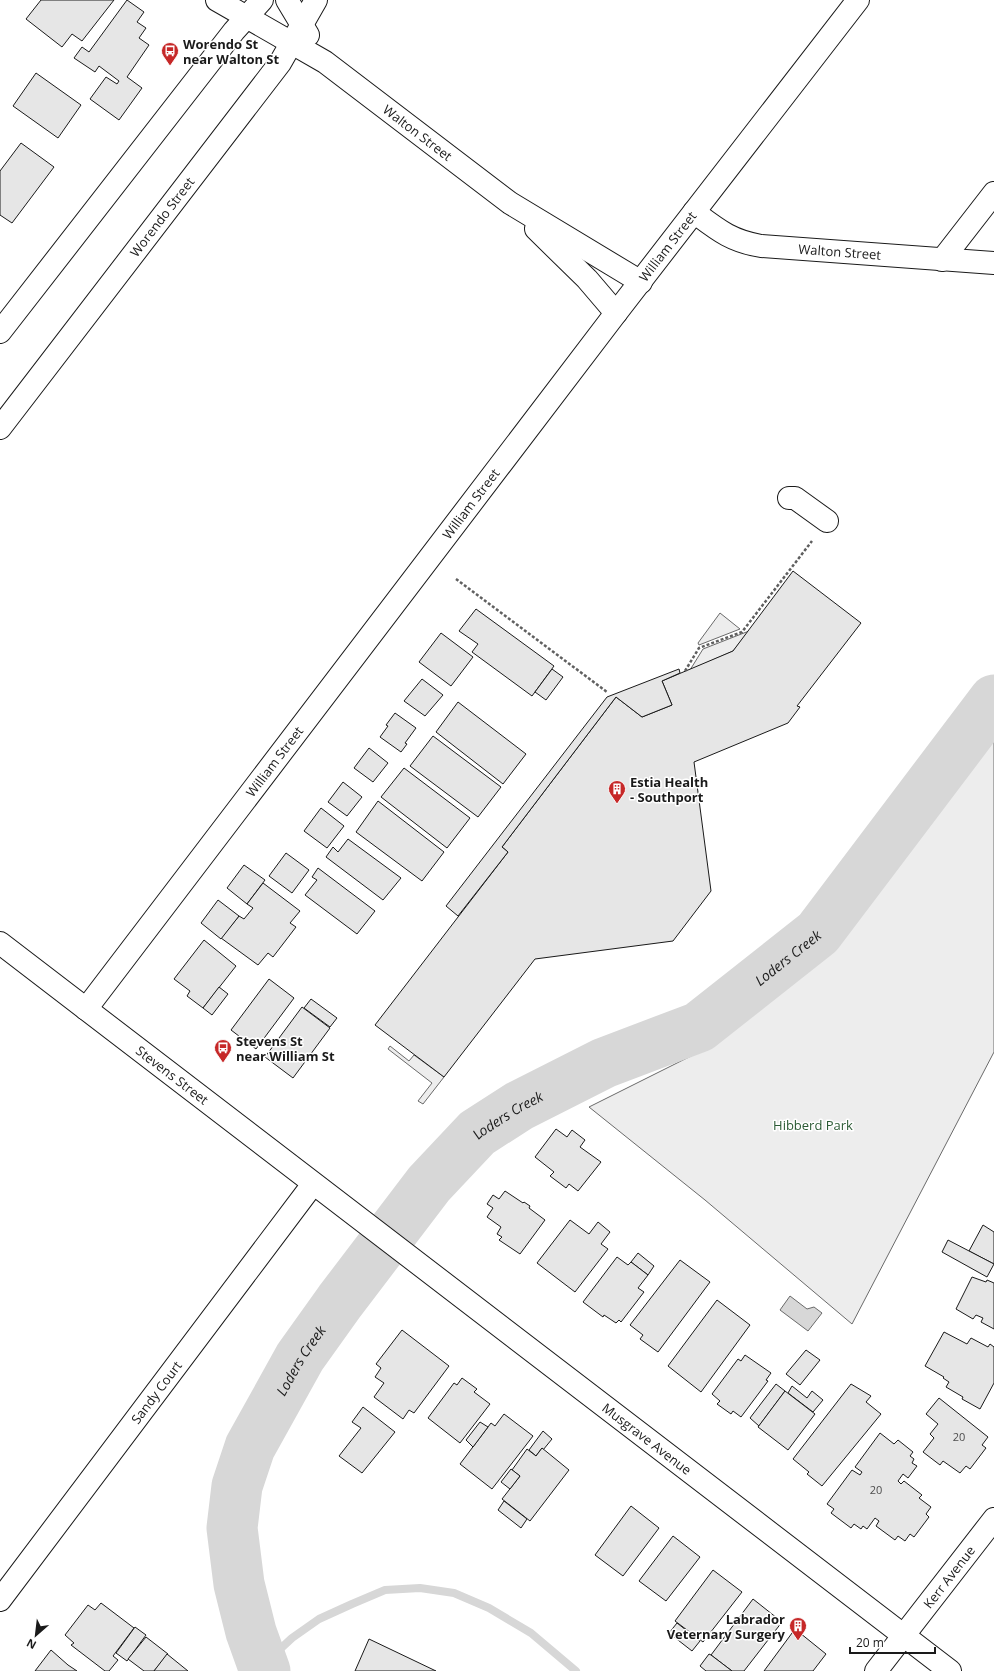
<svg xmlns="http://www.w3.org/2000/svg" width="994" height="1671" font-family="'Open Sans',sans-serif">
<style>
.green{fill:#ededed;stroke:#6a6a6a}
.water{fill:#d7d7d7;stroke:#6a6a6a}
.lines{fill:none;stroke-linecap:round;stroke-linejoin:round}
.stream{stroke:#d7d7d7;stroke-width:8}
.river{stroke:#d7d7d7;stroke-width:51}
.building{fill:#e6e6e6;stroke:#1a1a1a}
.minor-casing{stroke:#1a1a1a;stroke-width:24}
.major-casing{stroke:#1a1a1a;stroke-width:24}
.path{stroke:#5f5f5f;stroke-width:2.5;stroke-dasharray:3 2;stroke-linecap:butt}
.minor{stroke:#fff;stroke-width:22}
.major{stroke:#fff;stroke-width:22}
.labels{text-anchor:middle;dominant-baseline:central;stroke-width:3;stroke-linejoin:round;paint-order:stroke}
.number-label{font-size:11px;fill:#4d4d4d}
.poi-label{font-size:13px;font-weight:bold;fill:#1a1a1a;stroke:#fff;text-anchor:start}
.street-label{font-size:13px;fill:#1a1a1a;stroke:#fff}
.park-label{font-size:13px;fill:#2b5a34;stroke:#fff}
.water-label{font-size:14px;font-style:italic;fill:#1a1a1a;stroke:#fff}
</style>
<rect width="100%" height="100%" fill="#fff"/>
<g class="green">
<polygon points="720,613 740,629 699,645 698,643"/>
<polygon points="749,631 733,651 690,670 703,649"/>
<polygon points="994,723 994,1052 852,1324 705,1200 589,1107 707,1048 820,953"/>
<polygon points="390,1046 409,1061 414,1055 444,1077 423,1104 418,1101 432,1083 388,1049"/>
</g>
<polygon class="water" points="790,1296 807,1309 814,1307 822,1313 808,1331 780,1310"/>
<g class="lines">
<polyline class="stream" points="264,1664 292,1638 319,1619 352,1604 385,1590 420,1588 454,1593 489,1608 531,1633 576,1671"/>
<path class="river" id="s1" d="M265,1671L251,1632L239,1584L232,1528L237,1486L250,1447L300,1357L340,1301L429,1184L477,1133L519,1106L604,1063L699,1027L818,933L994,700"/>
</g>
<g class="building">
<polygon points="41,0 114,0 82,41 72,34 62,47 26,19"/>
<polygon points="127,0 144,12 137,22 146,28 139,38 149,45 127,77 142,88 119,120 90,99 106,77 117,84 119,81 99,66 95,72 74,58 82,47 89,52"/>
<polygon points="36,73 81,105 58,138 13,106"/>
<polygon points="21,143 54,167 12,223 0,215 0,171"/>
<polygon points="793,571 861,623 797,706 800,707 788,723 694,762 711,891 673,941 535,959 444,1077 375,1025 508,852 502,847 616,697 642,717 672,705 662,681 733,651"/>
<polygon points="476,609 554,666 532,696 472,652 478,644 459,631"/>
<polygon points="441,633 473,657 451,686 419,662"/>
<polygon points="552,669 563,677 546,700 535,692"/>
<polygon points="679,669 680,673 662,681 672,705 642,717 616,697 502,847 508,852 458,916 446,906 607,697"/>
<polygon points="422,679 443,695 425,716 404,701"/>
<polygon points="458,702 526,754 503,784 436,732"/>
<polygon points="395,713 416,728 405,743 407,744 401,752 380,737 388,726 386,725"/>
<polygon points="433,736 501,787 478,817 410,766"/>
<polygon points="369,748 388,763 373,782 354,768"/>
<polygon points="404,768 470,818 447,848 381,797"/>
<polygon points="343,782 362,797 347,816 328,802"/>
<polygon points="378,801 444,852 422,881 356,832"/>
<polygon points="321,808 344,826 327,848 304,831"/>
<polygon points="348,839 401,878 383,900 326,857 333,847 338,852"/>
<polygon points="286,853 309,870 292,893 269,876"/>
<polygon points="244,865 265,880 247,904 227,888"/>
<polygon points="318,868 375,911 357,934 305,895 317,880 312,877"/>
<polygon points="263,883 300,911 290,923 296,927 273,957 268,953 258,965 221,938 239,916 244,919 253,908 247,904"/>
<polygon points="218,900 239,916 221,939 201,923"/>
<polygon points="204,940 236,966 203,1008 187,996 190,991 174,979"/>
<polygon points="269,979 294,998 256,1049 231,1030"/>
<polygon points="219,987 228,994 212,1015 203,1008"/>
<polygon points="311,999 337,1018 330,1027 304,1008"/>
<polygon points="302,1007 330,1028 293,1078 265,1057"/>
<polygon points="556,1129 567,1137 572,1130 585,1140 580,1147 601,1162 578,1191 569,1184 566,1188 550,1176 554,1172 535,1157"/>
<polygon points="505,1191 523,1203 524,1202 530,1206 529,1208 545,1220 520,1254 499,1240 502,1237 497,1234 501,1227 487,1217 493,1208 487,1204 493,1195 499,1199"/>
<polygon points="570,1220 589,1234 598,1222 610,1232 601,1244 608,1249 575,1292 537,1263"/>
<polygon points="983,1225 994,1232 994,1264 969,1251"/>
<polygon points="948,1240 994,1264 987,1277 942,1252"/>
<polygon points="638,1253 654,1266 648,1275 631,1262"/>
<polygon points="617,1257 628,1265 631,1262 648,1275 638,1288 644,1292 621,1322 619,1320 616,1323 604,1315 603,1317 583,1302"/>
<polygon points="680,1260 710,1282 658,1352 640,1339 643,1335 630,1325"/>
<polygon points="972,1277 986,1282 987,1280 994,1283 994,1329 981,1322 983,1318 976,1315 973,1319 956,1309"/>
<polygon points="717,1300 750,1325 701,1392 668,1366"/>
<polygon points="402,1330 449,1366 414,1413 409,1410 403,1419 374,1397 384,1383 375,1377 381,1368 376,1364"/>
<polygon points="944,1332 967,1344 971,1338 988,1347 990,1344 994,1347 994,1383 980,1409 962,1399 963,1397 946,1387 949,1382 943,1378 944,1377 925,1366"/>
<polygon points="806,1350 820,1360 800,1385 786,1374"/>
<polygon points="745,1355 771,1373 766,1380 768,1381 741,1417 733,1411 731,1414 717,1404 720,1401 712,1394 738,1359 741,1361"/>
<polygon points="462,1378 477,1389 474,1392 490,1404 460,1443 428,1418 454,1383 457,1385"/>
<polygon points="776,1384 785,1391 759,1426 750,1418"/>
<polygon points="851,1384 871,1396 866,1402 881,1414 822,1486 807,1474 809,1472 793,1459"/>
<polygon points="792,1386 807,1398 812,1391 823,1400 813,1412 788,1393"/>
<polygon points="785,1391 815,1414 788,1450 758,1427"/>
<polygon points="939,1398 988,1437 982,1445 986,1448 970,1469 966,1466 960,1473 943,1461 940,1465 923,1452 934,1438 930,1434 938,1424 926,1414"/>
<polygon points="363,1407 395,1432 362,1473 339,1456 361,1428 352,1422"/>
<polygon points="504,1414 533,1436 492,1489 460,1464 491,1423 495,1426"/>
<polygon points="480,1422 488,1427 473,1447 466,1440"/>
<polygon points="543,1431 552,1439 543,1450 542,1448 536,1456 529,1450"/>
<polygon points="880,1433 894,1444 898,1440 913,1452 910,1456 914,1459 912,1463 917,1466 908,1478 903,1474 898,1481 901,1484 904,1481 922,1495 919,1498 931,1507 926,1514 929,1517 914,1537 910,1534 905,1541 898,1536 895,1540 876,1526 879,1521 875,1518 867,1529 863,1526 861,1529 854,1524 851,1528 831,1513 834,1509 827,1504 852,1470 860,1475 862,1472 855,1467"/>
<polygon points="542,1448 569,1470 530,1521 502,1499 520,1476 512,1470 527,1449 536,1456"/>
<polygon points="511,1469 520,1476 510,1489 501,1482"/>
<polygon points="504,1501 527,1519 521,1528 498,1510"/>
<polygon points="631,1506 659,1528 623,1576 595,1555"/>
<polygon points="673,1536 700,1557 666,1601 639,1581"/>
<polygon points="713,1570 742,1592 703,1642 675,1621"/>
<polygon points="753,1599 782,1622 744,1671 732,1671 711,1655"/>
<polygon points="101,1603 134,1628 113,1656 118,1660 109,1671 105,1671 71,1645 74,1643 65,1635 88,1605 95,1610"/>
<polygon points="677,1623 700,1641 692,1651 669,1633"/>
<polygon points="135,1627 146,1635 127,1661 116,1653"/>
<polygon points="795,1629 826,1654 813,1671 764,1671"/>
<polygon points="146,1637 168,1654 154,1671 144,1671 128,1659"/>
<polygon points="369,1639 436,1671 355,1671"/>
<polygon points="51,1650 68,1665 77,1671 35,1671"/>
<polygon points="167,1654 188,1671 154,1671"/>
<polygon points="709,1654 711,1655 732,1671 706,1671 700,1666"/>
</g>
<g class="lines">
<defs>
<g id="minor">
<path id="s2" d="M217,0L325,62L510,203L641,282"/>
<polyline points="287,0 308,35"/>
<path id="s3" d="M694,212C718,230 731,241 761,246L994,263"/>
<polyline points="536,229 587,279 616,313"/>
<polyline points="942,260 994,193"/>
<polyline points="0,332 234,31 262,0"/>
<path id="s4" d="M0,428L280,63L316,0"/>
<polyline points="789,498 795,498 827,521"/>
<path id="s5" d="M86,1009L616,313L858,0"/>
<path id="s6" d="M0,1600L313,1184"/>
<path id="s7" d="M876,1671L994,1519"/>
</g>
<g id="major">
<path id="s8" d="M0,943L950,1671"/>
</g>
</defs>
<use href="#minor" class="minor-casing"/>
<use href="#major" class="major-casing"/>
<g class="path">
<polyline points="456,579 607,692"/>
<polyline points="685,671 699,648 742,632 812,541"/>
</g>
<use href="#minor" class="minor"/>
<use href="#major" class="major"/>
</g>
<defs>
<symbol id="bus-pin" viewBox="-11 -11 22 30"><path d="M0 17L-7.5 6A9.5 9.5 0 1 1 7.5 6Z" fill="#c62828" stroke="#fff"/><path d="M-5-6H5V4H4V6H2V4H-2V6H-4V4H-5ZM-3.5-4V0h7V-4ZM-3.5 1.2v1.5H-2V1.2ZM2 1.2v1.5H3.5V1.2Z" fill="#fff"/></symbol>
<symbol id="building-pin" viewBox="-11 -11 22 30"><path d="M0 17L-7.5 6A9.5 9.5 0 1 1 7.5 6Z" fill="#c62828" stroke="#fff"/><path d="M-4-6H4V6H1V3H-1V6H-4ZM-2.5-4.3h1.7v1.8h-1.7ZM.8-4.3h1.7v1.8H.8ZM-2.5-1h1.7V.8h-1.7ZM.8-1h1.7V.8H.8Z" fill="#fff"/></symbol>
</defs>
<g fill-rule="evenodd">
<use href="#bus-pin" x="160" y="41" width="20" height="27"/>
<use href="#building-pin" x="607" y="779" width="20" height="27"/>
<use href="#bus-pin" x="213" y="1038" width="20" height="27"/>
<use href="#building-pin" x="788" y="1616" width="20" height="27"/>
</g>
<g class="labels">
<g class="number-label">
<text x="959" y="1436">20</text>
<text x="876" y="1489">20</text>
</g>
<g class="poi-label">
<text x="183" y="44">Worendo St<tspan x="183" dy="15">near Walton St</tspan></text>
<text x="630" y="782">Estia Health<tspan x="630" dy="15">- Southport</tspan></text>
<text x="236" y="1041">Stevens St<tspan x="236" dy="15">near William St</tspan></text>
<text x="785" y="1619" text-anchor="end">Labrador<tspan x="785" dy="15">Veternary Surgery</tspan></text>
</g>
<g class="street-label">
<text stroke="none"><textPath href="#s2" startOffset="241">Walton Street</textPath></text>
<text stroke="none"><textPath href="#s4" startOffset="266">Worendo Street</textPath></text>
<text stroke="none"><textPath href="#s5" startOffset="959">William Street</textPath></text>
<text stroke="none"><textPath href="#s3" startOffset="155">Walton Street</textPath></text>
<text stroke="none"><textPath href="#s5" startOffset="635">William Street</textPath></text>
<text stroke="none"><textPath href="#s5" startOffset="311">William Street</textPath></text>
<text stroke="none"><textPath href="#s8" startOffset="217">Stevens Street</textPath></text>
<text stroke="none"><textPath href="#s6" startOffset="260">Sandy Court</textPath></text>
<text stroke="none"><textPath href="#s8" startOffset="815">Musgrave Avenue</textPath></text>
<text stroke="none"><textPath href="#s7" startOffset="119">Kerr Avenue</textPath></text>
</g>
<g class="park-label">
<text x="813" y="1125">Hibberd Park</text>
</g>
<g class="water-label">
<text stroke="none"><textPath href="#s1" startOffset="979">Loders Creek</textPath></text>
<text stroke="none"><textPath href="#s1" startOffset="655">Loders Creek</textPath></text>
<text stroke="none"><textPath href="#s1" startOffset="331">Loders Creek</textPath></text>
</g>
</g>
<g transform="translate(36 1635) rotate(208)" stroke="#ffffff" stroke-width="3" paint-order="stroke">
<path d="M0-3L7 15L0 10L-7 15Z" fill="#1a1a1a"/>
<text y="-6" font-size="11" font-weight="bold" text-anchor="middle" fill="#1a1a1a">N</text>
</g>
<path d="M850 1647v6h85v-6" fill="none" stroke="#1a1a1a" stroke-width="2"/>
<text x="856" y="1647" font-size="12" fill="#1a1a1a" stroke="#ffffff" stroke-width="3" paint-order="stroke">20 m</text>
</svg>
